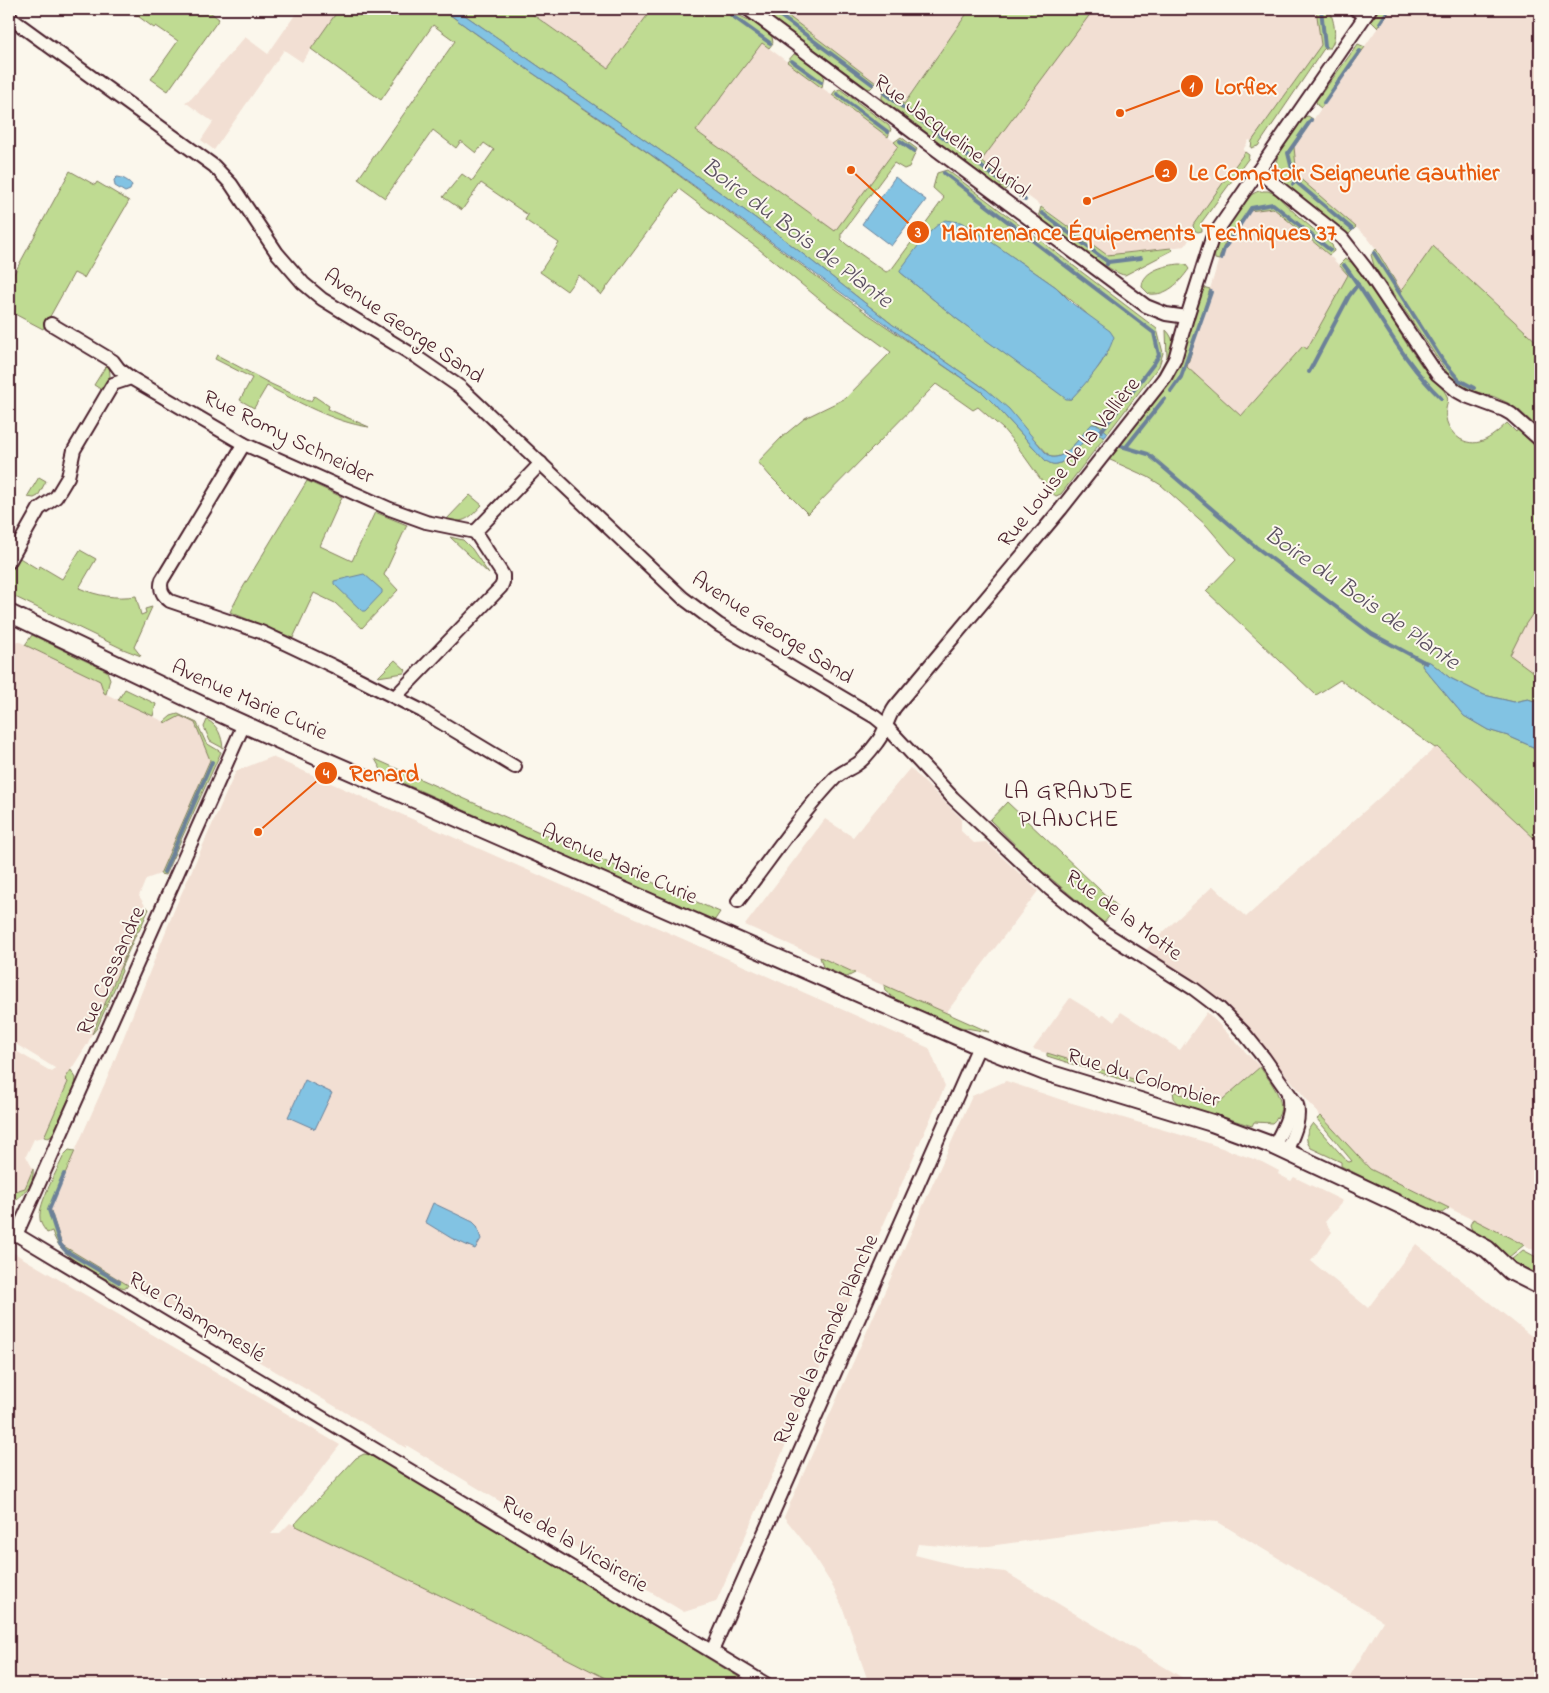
<svg xmlns="http://www.w3.org/2000/svg" width="1549" height="1693" font-family="'Indie Flower',sans-serif">
<style>
.built{fill:#f2dfd3}
.green{fill:#bfdb92;stroke:#847d5e;fill-rule:evenodd}
.water{fill:#82c3e3;stroke:#6c8199}
.lines{fill:none;stroke-linecap:round;stroke-linejoin:round}
.stream{stroke:#6c8199;stroke-width:4}
.minor-casing{stroke:#4a1f2b;stroke-width:16}
.major-casing{stroke:#4a1f2b;stroke-width:20}
.minor{stroke:#fbf7ec;stroke-width:12}
.major{stroke:#fbf7ec;stroke-width:16}
.labels{text-anchor:middle;dominant-baseline:central;stroke-width:4;stroke-linejoin:round;paint-order:stroke}
.street-label{font-size:22px;fill:#4a1f2b;stroke:#fbf7ec}
.water-label{font-size:24px;font-style:italic;fill:#5b5062;stroke:#fbf7ec}
.neighbourhood-label{font-size:24px;letter-spacing:1px;fill:#4a1f2b;stroke:#fbf7ec}
.leader{fill:none;stroke:#e8590c;stroke-width:2}
.callout-dot{fill:#e8590c;stroke:#fbf7ec;stroke-width:2}
.mark-label{font-size:15px;text-anchor:middle;font-weight:bold;fill:#fff}
.callout-label{font-size:24px;text-anchor:middle;font-weight:bold;fill:#e8590c;stroke:#fbf7ec;stroke-width:4;stroke-linejoin:round;paint-order:stroke}
</style>
<rect width="100%" height="100%" fill="#fbf7ec"/>
<filter id="ink" filterUnits="userSpaceOnUse"><feTurbulence type="fractalNoise" baseFrequency=".02" numOctaves="2"/><feDisplacementMap in="SourceGraphic" scale="10" xChannelSelector="R" yChannelSelector="G"/><feConvolveMatrix kernelMatrix="1 2 1 2 8 2 1 2 1" color-interpolation-filters="sRGB"/></filter>
<g filter="url(#ink)">
<g class="built">
<polygon points="299,9 339,9 302,62 284,50 214,150 201,140 213,122 185,102 191,99 245,37 268,54"/>
<polygon points="526,9 652,9 608,68"/>
<polygon points="779,9 970,9 903,104"/>
<polygon points="1094,9 1316,9 1321,45 1252,141 1249,140 1243,150 1245,152 1185,237 1189,240 1185,246 1107,255 981,161"/>
<polygon points="1391,9 1540,9 1540,345 1433,246 1401,291 1380,254 1367,237 1297,176 1294,147"/>
<polygon points="762,43 899,145 835,232 696,131"/>
<polygon points="1273,208 1332,258 1348,275 1307,349 1303,346 1241,416 1187,367 1221,252 1228,238 1249,211"/>
<polygon points="1540,603 1540,677 1510,656 1510,652 1525,625"/>
<polygon points="18,641 100,681 104,693 167,723 179,716 195,723 210,760 160,874 146,879 139,896 146,907 88,1043 65,1079 68,1081 44,1137 34,1139 26,1156 33,1169 25,1188 9,1193 9,1047 52,1072 55,1068 9,1040 9,649"/>
<polygon points="1436,747 1535,839 1536,838 1540,841 1540,1253 1370,1169 1332,1130 1239,1018 1217,997 1146,950 1159,936 1213,886 1246,917"/>
<polygon points="272,757 929,1048 945,1086 716,1602 684,1612 406,1445 406,1448 62,1246 50,1208 109,1074 175,908 236,771"/>
<polygon points="910,768 961,818 961,831 974,843 986,842 1038,891 946,1013 745,925 825,819 853,837"/>
<polygon points="1070,998 1101,1017 1104,1014 1114,1022 1121,1012 1180,1050 1207,1012 1260,1067 1215,1106 1173,1091 1033,1049"/>
<polygon points="1006,1081 1062,1100 1205,1142 1262,1162 1279,1171 1278,1174 1291,1181 1294,1177 1343,1201 1325,1222 1332,1232 1311,1261 1368,1308 1416,1244 1540,1343 1540,1684 1345,1684 1383,1621 1218,1522 1196,1520 1165,1522 989,1546 954,1547 918,1544 915,1555 963,1567 1005,1572 1193,1684 869,1684 842,1606 832,1585 808,1547 784,1517 972,1096"/>
<polygon points="9,1250 340,1445 271,1534 279,1534 290,1523 487,1618 617,1684 9,1684"/>
</g>
<g class="green">
<polygon points="132,9 206,9 219,19 168,91 151,79 178,41 156,26 154,28 131,11"/>
<path d="M339,9H442L479,36L651,155L865,312L982,392L994,404L1046,461C1050,463 1053,465 1057,464C1068,462 1084,440 1092,432H1097L1104,438L1061,494L1056,496L1049,491L1017,446L1003,429L978,407L973,410L936,384L808,514L770,476L758,462L782,437L805,418L846,398L891,352L824,303L760,250L679,189L601,295L579,275L567,291L540,272L559,243L525,220L528,215L481,183L462,210L443,197L462,174L472,181L494,150L484,143L476,153L461,141L456,148L433,130L385,198L358,179L455,41L433,25L381,100L311,49Z"/>
<path d="M456,9H525L608,68L652,9H716L725,15L732,12L757,24L772,37L773,43L769,48L762,43L696,131L835,231L898,146L894,142L901,137L917,149L909,167L904,169L894,163L841,234V239L846,244L886,272L891,270L944,198L933,188L937,173L947,170L1157,329L1163,353L1159,366L1108,433L1099,425L1092,424C1081,434 1067,460 1051,457L987,390L893,325L780,236L707,183ZM960,222L1010,255L1056,287L1087,314L1109,350L1100,365L1071,399H1068L957,319L900,272Z"/>
<polygon points="760,9 779,9 876,83 870,89 867,88"/>
<polygon points="970,9 1094,9 981,161 1011,184 1005,190 995,184 882,99 882,96 885,90 904,104"/>
<path d="M1316,9H1329L1330,11C1334,22 1338,38 1330,48H1325L1323,50L1258,146L1251,148L1252,141L1321,45Z"/>
<polygon points="1380,9 1391,9 1378,28 1371,21"/>
<polygon points="1358,44 1365,47 1321,108 1317,105 1316,101"/>
<polygon points="794,54 801,57 824,75 822,88 787,62"/>
<polygon points="840,89 888,125 891,129 888,137 832,95 835,91"/>
<path d="M1308,116L1313,119L1294,147L1297,176L1356,227L1348,235L1276,176C1271,154 1292,134 1304,117Z"/>
<polygon points="1245,152 1249,155 1248,159 1201,223 1202,231 1198,232 1194,230 1193,225"/>
<polygon points="70,171 95,185 97,182 129,201 84,278 74,273 43,329 9,311 9,283"/>
<path d="M1259,191H1268L1275,194L1298,216L1332,245L1334,251L1329,255L1273,208L1249,211C1236,226 1223,241 1219,260L1215,259C1211,246 1239,206 1249,197C1252,194 1256,192 1259,191Z"/>
<path d="M1041,207L1107,255L1171,248L1173,250L1125,275C1114,276 1055,229 1042,220L1039,214Z"/>
<polygon points="1433,246 1540,345 1540,430 1519,410 1508,403 1495,397 1463,388 1451,378 1374,266 1371,255 1376,249 1401,291"/>
<path d="M1345,259L1351,262L1360,272C1381,302 1400,335 1421,365C1427,374 1442,386 1446,394C1449,400 1447,403 1446,409C1444,421 1450,432 1460,439C1479,450 1494,435 1507,423L1516,432L1518,429L1540,449V603L1525,625L1510,655L1540,677V703L1528,699L1514,702L1484,695L1450,678L1430,662L1422,666L1464,716L1488,730L1508,736L1540,750V841L1537,838L1535,839L1437,747L1435,748L1340,680L1316,695L1206,591L1236,560L1207,526L1161,485L1148,477L1108,459L1175,373L1203,287L1210,289L1187,367L1241,416L1303,346L1307,349L1348,275L1339,265Z"/>
<path d="M1180,264L1186,265L1189,269C1179,283 1167,296 1149,294L1142,287C1142,270 1167,265 1180,264Z"/>
<path d="M1166,330C1182,346 1168,363 1159,379L1157,375L1167,357Z"/>
<path d="M217,355L271,384L308,401H311L314,396L329,406L328,409L369,427C333,422 299,402 267,386L254,408L240,400L252,378L215,359Z"/>
<polygon points="109,364 110,376 102,390 94,385 104,369"/>
<polygon points="39,477 46,481 38,496 34,498 27,497"/>
<polygon points="307,481 342,497 320,546 352,561 375,512 407,525 384,575 398,590 362,628 335,603 314,593 293,638 230,612 242,589"/>
<path d="M470,495L482,505C470,518 464,524 446,520Z"/>
<polygon points="450,537 463,540 472,549 489,574"/>
<path d="M80,550L96,559L79,588C98,596 115,599 136,596L141,615L146,613L145,609L152,607L134,647L141,656L123,649L9,594V571L18,557L38,569L40,566L62,579Z"/>
<polygon points="32,635 107,671 110,679 106,694 104,693 100,681 25,645"/>
<polygon points="395,660 406,670 404,673 378,677"/>
<polygon points="125,689 156,704 153,716 118,700"/>
<polygon points="178,714 197,723 206,743 221,752 165,875 160,874 210,760 195,723 180,716 167,723 164,722 171,716"/>
<path d="M207,720C218,725 222,737 223,748L210,741L204,727Z"/>
<polygon points="375,759 708,907 720,912 714,921 387,776 383,773"/>
<polygon points="1007,802 1117,906 1104,923 1042,871 990,820"/>
<polygon points="146,907 149,909 139,931 137,932 121,968 122,971 97,1028 92,1034"/>
<polygon points="820,957 855,973 847,977 844,976 823,967"/>
<polygon points="884,985 989,1032 960,1027 896,1000 885,991"/>
<polygon points="1047,1053 1140,1081 1139,1084 1136,1084 1047,1056"/>
<path d="M1260,1067C1271,1083 1293,1107 1272,1123L1254,1122L1252,1126L1178,1103L1174,1098L1173,1091L1215,1106Z"/>
<polygon points="71,1070 76,1078 75,1085 52,1136 48,1138 44,1137 68,1082 65,1079"/>
<path d="M1321,1116L1370,1169L1449,1208L1442,1213H1435L1341,1166V1162L1311,1148C1304,1140 1306,1131 1313,1123L1347,1161L1349,1162L1352,1161L1317,1119Z"/>
<path d="M69,1150L75,1151L50,1208L62,1245L128,1285L126,1288L121,1287C97,1273 60,1260 52,1231L47,1233C44,1228 40,1224 40,1218C38,1204 58,1169 64,1155Z"/>
<path d="M33,1169C35,1184 22,1197 9,1204V1193L25,1188Z"/>
<polygon points="1473,1219 1524,1245 1509,1257 1491,1241 1472,1230 1470,1225"/>
<polygon points="1523,1250 1540,1259 1540,1276 1511,1260"/>
<polygon points="364,1454 370,1455 380,1459 750,1684 617,1684 487,1618 294,1525 356,1458"/>
</g>
<g class="water">
<path d="M442,9H456L707,183L780,236L893,325L987,390L1009,409L1045,452L1051,457C1067,460 1081,434 1092,424L1099,425L1108,433L1104,438L1097,432H1092C1084,440 1068,462 1057,464C1052,465 1050,463 1046,461L994,404L982,392C871,316 763,235 653,156C583,106 511,60 442,9Z"/>
<path d="M117,177C122,177 129,181 132,185L130,190L125,192L115,186L114,180Z"/>
<polygon points="895,177 926,200 891,246 862,224"/>
<path d="M945,220L960,222L967,225L1056,287L1073,304L1110,331L1114,337C1106,361 1088,381 1071,399H1066L1061,395L957,319L900,272V270C912,255 928,229 945,220Z"/>
<polygon points="364,574 382,590 382,593 365,611 362,611 334,584 334,581"/>
<polygon points="1423,660 1430,662 1450,678 1484,695 1514,702 1528,699 1540,703 1540,750 1508,736 1488,730 1464,716 1422,666"/>
<polygon points="305,1080 332,1093 315,1129 288,1117"/>
<polygon points="433,1203 473,1222 477,1226 481,1239 475,1249 451,1238 425,1222"/>
</g>
<g class="lines">
<g class="stream">
<polyline points="771,9 872,84"/>
<polyline points="1321,9 1325,46"/>
<polyline points="731,15 770,43"/>
<polyline points="1380,23 1389,9"/>
<polyline points="792,61 821,82"/>
<polyline points="837,94 888,132"/>
<polyline points="885,94 947,140"/>
<polyline points="1324,103 1360,51"/>
<polyline points="900,141 914,151"/>
<polyline points="966,155 1007,186"/>
<polyline points="944,173 1154,333 1159,355 1155,362 1126,400"/>
<polyline points="1295,181 1288,153 1311,120"/>
<polyline points="1293,184 1295,181 1352,229"/>
<polyline points="1020,196 1025,200"/>
<polyline points="1042,213 1108,262"/>
<polyline points="1374,253 1443,361 1459,380 1474,388"/>
<polyline points="1221,259 1224,249 1251,208 1273,204 1330,250"/>
<polyline points="1107,264 1108,262 1141,258"/>
<path d="M1344,265C1377,309 1401,360 1441,398"/>
<polyline points="1309,372 1349,296 1358,284"/>
<polyline points="1171,391 1181,377 1211,292"/>
<polyline points="1101,431 1118,410"/>
<polyline points="1121,446 1148,454 1256,547 1372,634 1426,663"/>
<polyline points="1126,447 1164,399"/>
<polyline points="164,872 212,762"/>
<polyline points="64,1174 49,1210 60,1244 66,1251 119,1282"/>
</g>
<defs>
<g id="minor">
<polyline points="748,9 1146,306 1166,314 1187,317"/>
<polyline points="1355,9 1366,15"/>
<path d="M9,17L214,166L231,184L277,253L303,283L322,299L418,358L460,387L683,598L719,625L875,717L886,726L953,798L1050,889L1102,931L1194,989L1219,1008L1244,1033L1264,1058L1297,1105C1301,1122 1292,1137 1286,1152"/>
<polyline points="1258,171 1342,238 1367,270 1437,374 1457,391 1466,396 1504,410 1511,414 1540,440"/>
<polyline points="51,324 113,361 119,369 131,378"/>
<path d="M244,444L162,580C159,589 163,596 170,601L261,632L333,666L422,711L515,767"/>
<polyline points="9,562 39,509 56,497 68,477 74,450 113,384 131,378 244,444 390,509 426,522 475,532 541,463"/>
<polyline points="395,697 501,587 503,582 503,575 475,532"/>
<path d="M738,901C770,860 799,816 835,778C842,772 850,769 857,764C865,759 872,749 878,741C886,731 887,718 895,707L1061,509L1165,377L1175,359L1187,317L1212,238L1370,9"/>
<path d="M1274,1146C1282,1130 1293,1114 1288,1095"/>
<polyline points="9,1230 766,1684"/>
<polyline points="16,1235 244,724"/>
<polyline points="712,1651 979,1046"/>
</g>
<polyline id="major" points="9,613 208,708 281,741 979,1046 1045,1072 1212,1123 1274,1146 1441,1224 1487,1249 1510,1271 1540,1286"/>
</defs>
<use href="#minor" class="minor-casing"/>
<use href="#major" class="major-casing"/>
<use href="#minor" class="minor"/>
<use href="#major" class="major"/>
</g>
</g>
<g class="labels">
<g class="street-label">
<text transform="translate(951 137) rotate(37)">Rue Jacqueline Auriol</text>
<text transform="translate(403 327) rotate(34)">Avenue George Sand</text>
<text transform="translate(288 438) rotate(26)">Rue Romy Schneider</text>
<text transform="translate(1070 463) rotate(-51)">Rue Louise de la Vallière</text>
<text transform="translate(772 629) rotate(33)">Avenue George Sand</text>
<text transform="translate(249 701) rotate(24)">Avenue Marie Curie</text>
<text transform="translate(619 865) rotate(24)">Avenue Marie Curie</text>
<text transform="translate(1123 916) rotate(36)">Rue de la Motte</text>
<text transform="translate(112 971) rotate(-66)">Rue Cassandre</text>
<text transform="translate(1143 1079) rotate(17)">Rue du Colombier</text>
<text transform="translate(196 1318) rotate(31)">Rue Champmeslé</text>
<text transform="translate(827 1340) rotate(-66)">Rue de la Grande Planche</text>
<text transform="translate(574 1545) rotate(31)">Rue de la Vicairerie</text>
</g>
<g class="water-label">
<text transform="translate(796 234) rotate(37)">Boire du Bois de Plante</text>
<text transform="translate(1361 599) rotate(35)">Boire du Bois de Plante</text>
</g>
<g class="neighbourhood-label">
<text x="1069" y="792">LA GRANDE<tspan x="1069" dy="28">PLANCHE</tspan></text>
</g>
</g>
<path class="leader" d="M1120 113L1192 86M1087 201L1166 171M851 170L918 232M258 832L326 773"/>
<g class="callout-dot">
<circle cx="1120" cy="113" r="5"/>
<circle cx="1087" cy="201" r="5"/>
<circle cx="851" cy="170" r="5"/>
<circle cx="258" cy="832" r="5"/>
<circle cx="1192" cy="86" r="12"/>
<circle cx="1166" cy="171" r="12"/>
<circle cx="918" cy="232" r="12"/>
<circle cx="326" cy="773" r="12"/>
</g>
<g class="mark-label">
<text x="1192" y="91">1</text>
<text x="1166" y="177">2</text>
<text x="918" y="237">3</text>
<text x="326" y="778">4</text>
</g>
<g class="callout-label">
<text x="1246" y="94">Lorflex</text>
<text x="1344" y="180">Le Comptoir Seigneurie Gauthier</text>
<text x="1139" y="240">Maintenance Équipements Techniques 37</text>
<text x="384" y="781">Renard</text>
</g>
<rect width="1549" height="1693" fill="none" stroke="#fbf7ec" stroke-width="30"/>
<rect x="15" y="15" width="1519" height="1663" fill="none" stroke="#4a1f2b" stroke-width="2" filter="url(#ink)"/>
</svg>
